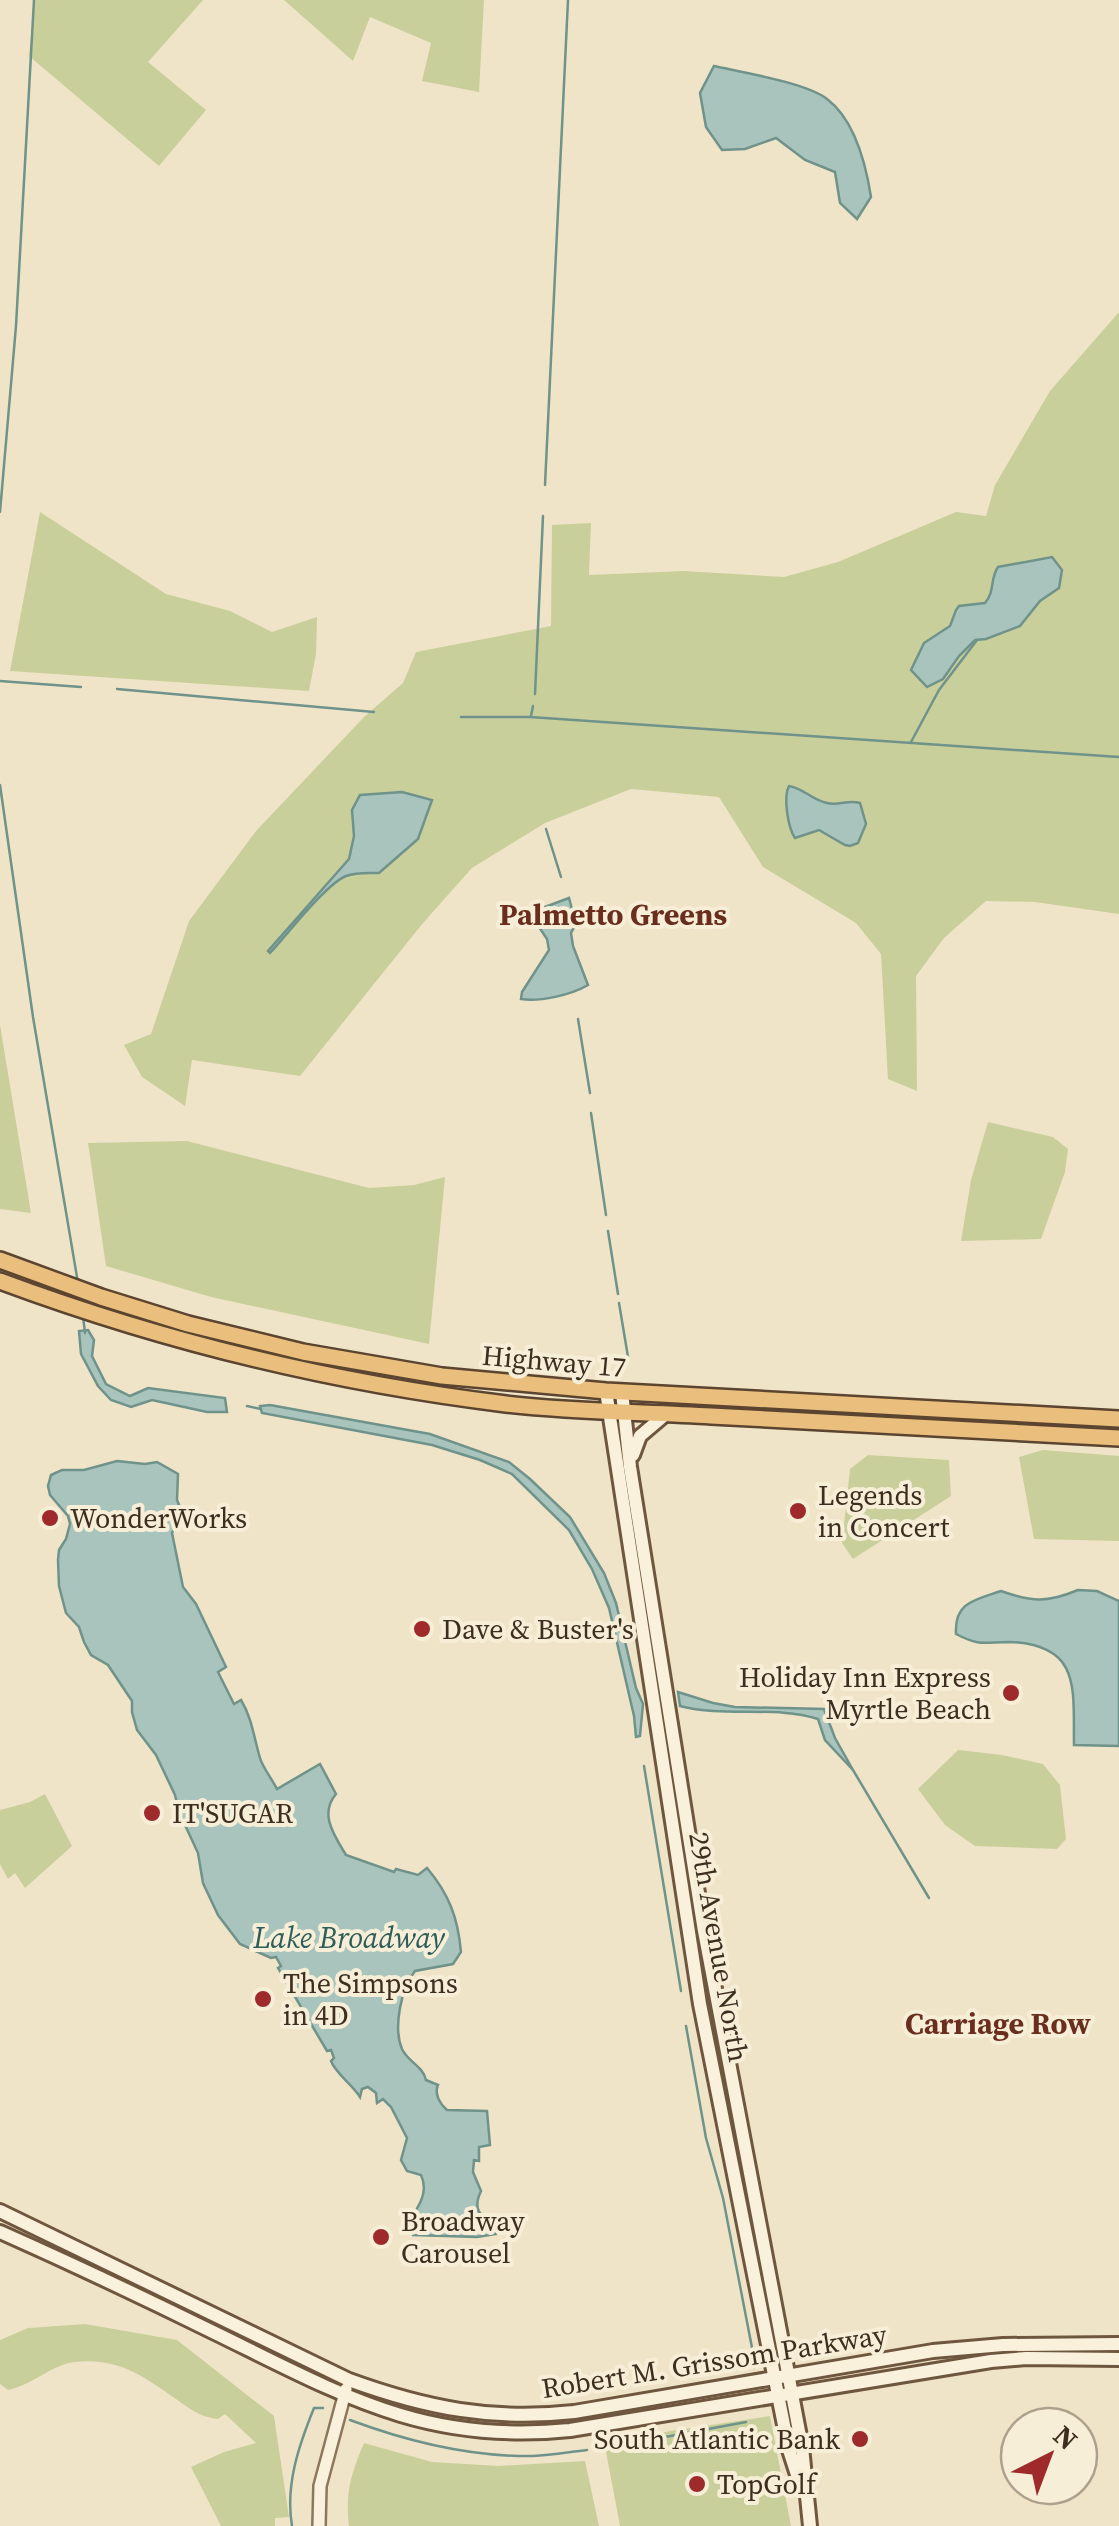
<svg xmlns="http://www.w3.org/2000/svg" width="1119" height="2526" font-family="'Source Serif 4',serif">
<style>
.green{fill:#c9cf9b}
.water{fill:#a9c4bc;stroke:#6f938a;stroke-width:2.5}
.lines{fill:none;stroke-linecap:round;stroke-linejoin:round}
.stream{stroke:#6f938a;stroke-width:2.5}
.tertiary-casing{stroke:#8d765c;stroke-width:16}
.secondary-casing{stroke:#6f573f;stroke-width:18}
.trunk-casing{stroke:#5b4430;stroke-width:20}
.tertiary{stroke:#faf1dc;stroke-width:11}
.secondary{stroke:#faf1dc;stroke-width:12}
.trunk{stroke:#eabe7c;stroke-width:15}
.poi-dot{fill:#9e2a2b;stroke:#f7eed8;stroke-width:4}
.labels{text-anchor:middle;dominant-baseline:central;stroke-width:8;stroke-linejoin:round;paint-order:stroke}
.street-label{font-size:28px;fill:#3d2e20;stroke:#f7eed8}
.poi-label{font-size:28px;fill:#3d2e20;stroke:#f7eed8;text-anchor:start}
.neighbourhood-label{font-size:30px;font-weight:bold;fill:#6b2e1e;stroke:#f7eed8}
.water-label{font-size:30px;font-style:italic;fill:#2f5d5a;stroke:#f7eed8}
</style>
<rect width="100%" height="100%" fill="#f0e4c8"/>
<g class="green">
<polygon points="35,0 203,0 148,62 206,110 159,166 29,56"/>
<polygon points="284,0 484,0 479,92 422,81 431,43 370,17 353,61"/>
<polygon points="1119,312 1119,914 1035,902 986,901 944,938 916,976 917,1091 888,1079 881,954 856,923 763,867 719,797 631,789 545,823 472,868 423,923 300,1076 192,1060 185,1106 142,1077 124,1045 151,1034 189,921 256,831 364,717 403,683 416,652 551,626 552,525 591,523 589,575 684,571 784,577 838,562 956,512 986,516 995,485 1050,391"/>
<polygon points="40,512 166,594 230,611 272,632 317,617 316,654 309,691 10,671"/>
<polygon points="0,1025 31,1213 0,1209"/>
<polygon points="988,1122 1053,1137 1068,1149 1065,1172 1041,1239 961,1241 971,1180"/>
<polygon points="187,1141 369,1188 414,1185 445,1177 429,1344 211,1297 106,1266 88,1143"/>
<polygon points="1043,1450 1119,1456 1119,1541 1034,1539 1019,1457"/>
<polygon points="868,1455 949,1460 951,1496 853,1559 842,1543 850,1469"/>
<polygon points="958,1750 1002,1755 1043,1764 1060,1785 1066,1839 1057,1849 975,1846 945,1825 918,1789"/>
<polygon points="45,1794 72,1846 25,1888 15,1873 8,1879 0,1864 0,1810 30,1802"/>
<path d="M85,2324L177,2340L274,2416L289,2517L275,2518V2526H221L191,2467L224,2452L256,2443L225,2414L218,2419C200,2417 190,2409 176,2399C142,2375 117,2357 74,2362C52,2365 32,2385 8,2390L0,2384V2340L28,2328Z"/>
<polygon points="770,2416 791,2526 620,2526 604,2441"/>
<path d="M364,2443L432,2462L499,2466L585,2461L599,2526H349C345,2492 351,2474 364,2443Z"/>
</g>
<g class="water">
<path d="M714,66C741,72 807,83 827,99C855,120 866,165 871,197L857,219L840,203L835,172L805,160L776,138L745,149L722,150L706,127L700,93Z"/>
<path d="M1052,557L1062,570L1059,588L1040,601L1020,626L986,639L975,640L959,656L943,679L927,687L911,670L924,643L950,626L956,610L959,606L985,603C995,592 990,578 998,567Z"/>
<path d="M789,786C803,788 812,800 827,803C840,806 848,799 860,803L866,824L858,843L850,846L845,845L819,830L795,838C788,828 783,797 789,786Z"/>
<path d="M402,792L432,800L418,839L379,873C368,873 356,872 346,876C326,884 287,935 270,953L268,951L349,859L354,836L352,810L360,795Z"/>
<path d="M569,898L576,924L571,933L573,946L588,985C571,995 540,1002 521,999L522,992L549,950L547,939L531,915L534,911Z"/>
<polygon points="88,1330 94,1340 92,1356 106,1384 130,1396 148,1388 225,1398 227,1412 207,1412 152,1400 131,1407 111,1400 98,1386 81,1354 79,1331"/>
<polygon points="270,1405 430,1434 509,1462 530,1479 570,1517 604,1573 616,1603 636,1688 643,1704 640,1736 636,1737 634,1716 609,1608 592,1569 569,1530 512,1474 480,1460 432,1445 262,1413 260,1406"/>
<path d="M117,1461L145,1464L157,1462L178,1474L177,1500L185,1519L177,1523L172,1533L183,1587L196,1604L226,1667L218,1672L234,1704L241,1700C252,1718 254,1738 260,1758C263,1768 272,1779 277,1789L320,1764L336,1794C319,1814 334,1835 346,1855L394,1872L396,1869L418,1875L427,1868C449,1894 458,1918 461,1952L453,1964L415,1971C401,1988 393,2028 402,2049C408,2062 423,2066 426,2080L438,2085C434,2094 440,2104 447,2110L487,2111L490,2145L479,2147V2161L474,2160L473,2172L481,2191C473,2208 478,2218 497,2222L496,2234L477,2237L413,2235L406,2226C416,2210 430,2194 421,2175L407,2171L401,2160L407,2138L391,2107L383,2099L377,2103L376,2093L368,2087L362,2089L360,2097C352,2084 336,2074 331,2061L334,2058L331,2050L327,2051L278,1968L281,1966L276,1957L271,1958L240,1944L218,1915L203,1883L198,1853L179,1812L175,1795L156,1755L137,1730L132,1712V1701L108,1665L91,1655L84,1642L79,1627L66,1613L59,1586L58,1560L59,1550L66,1539L70,1524L68,1516L50,1495L48,1486L51,1475L62,1470H84Z"/>
<path d="M1078,1590L1097,1591L1119,1601V1746L1074,1745C1073,1690 1082,1645 1010,1642C984,1642 981,1647 956,1634C954,1602 975,1600 1001,1591C1032,1602 1047,1603 1078,1590Z"/>
<path d="M678,1692L713,1703L735,1707L824,1709L835,1738L853,1770L825,1740L818,1719C775,1705 725,1718 680,1706Z"/>
</g>
<g class="lines">
<g class="stream">
<polyline points="545,485 568,0"/>
<polyline points="0,512 16,326 34,0"/>
<polyline points="0,681 81,687"/>
<polyline points="117,689 374,712"/>
<polyline points="535,694 543,516"/>
<polyline points="531,716 533,706"/>
<polyline points="461,717 530,717 1119,757"/>
<polyline points="911,742 939,690 977,640"/>
<polyline points="0,785 33,1017 78,1283"/>
<polyline points="546,829 561,877"/>
<polyline points="578,1019 590,1093"/>
<polyline points="591,1113 606,1215"/>
<polyline points="608,1231 618,1294"/>
<polyline points="619,1303 628,1357"/>
<polyline points="83,1316 85,1333"/>
<polyline points="247,1406 261,1409"/>
<polyline points="644,1766 681,1991"/>
<polyline points="853,1770 929,1898"/>
<polyline points="686,2026 706,2138 723,2198 754,2358 754,2368"/>
<path d="M350,2420C409,2442 470,2457 533,2456C551,2455 569,2452 587,2450"/>
<polyline points="611,2447 746,2422"/>
<path d="M292,2526C285,2485 299,2445 314,2408H323"/>
</g>
<defs>
<polyline id="tertiary" points="319,2526 320,2486 346,2389"/>
<g id="secondary">
<polyline points="606,1391 700,2004 789,2450 799,2481"/>
<polyline points="622,1392 630,1467 704,1931 802,2447 810,2526"/>
<polyline points="633,1455 640,1436 666,1414"/>
<path d="M0,2211L349,2380C426,2408 492,2421 574,2412L933,2351L1003,2345L1119,2344"/>
<path d="M0,2232C72,2264 144,2298 215,2333C340,2394 425,2445 570,2430L991,2361L1026,2358L1119,2359"/>
</g>
<g id="trunk">
<polyline points="0,1260 101,1297 188,1324 303,1352 442,1376 606,1391 1119,1419"/>
<path d="M0,1281C164,1342 333,1383 506,1404C574,1412 643,1412 711,1416C847,1424 983,1431 1119,1438"/>
</g>
</defs>
<use href="#tertiary" class="tertiary-casing"/>
<use href="#secondary" class="secondary-casing"/>
<use href="#trunk" class="trunk-casing"/>
<use href="#tertiary" class="tertiary"/>
<use href="#secondary" class="secondary"/>
<use href="#trunk" class="trunk"/>
</g>
<g class="poi-dot">
<circle cx="798" cy="1511" r="10"/>
<circle cx="50" cy="1518" r="10"/>
<circle cx="422" cy="1629" r="10"/>
<circle cx="1011" cy="1693" r="10"/>
<circle cx="152" cy="1813" r="10"/>
<circle cx="263" cy="1999" r="10"/>
<circle cx="381" cy="2237" r="10"/>
<circle cx="860" cy="2439" r="10"/>
<circle cx="697" cy="2484" r="10"/>
</g>
<g class="labels">
<g class="street-label">
<text transform="translate(554 1361) rotate(5)">Highway 17</text>
<text transform="translate(719 1947) rotate(80)">29th Avenue North</text>
<text transform="translate(714 2361) rotate(-9)">Robert M. Grissom Parkway</text>
</g>
<g class="poi-label">
<text x="818" y="1495">Legends<tspan x="818" dy="32">in Concert</tspan></text>
<text x="70" y="1518">WonderWorks</text>
<text x="442" y="1629">Dave &amp; Buster's</text>
<text x="991" y="1677" text-anchor="end">Holiday Inn Express<tspan x="991" dy="32">Myrtle Beach</tspan></text>
<text x="172" y="1813">IT'SUGAR</text>
<text x="283" y="1983">The Simpsons<tspan x="283" dy="32">in 4D</tspan></text>
<text x="401" y="2221">Broadway<tspan x="401" dy="32">Carousel</tspan></text>
<text x="840" y="2439" text-anchor="end">South Atlantic Bank</text>
<text x="717" y="2484">TopGolf</text>
</g>
<g class="neighbourhood-label">
<text x="613" y="914">Palmetto Greens</text>
<text x="998" y="2023">Carriage Row</text>
</g>
<g class="water-label">
<text x="349" y="1937">Lake Broadway</text>
</g>
</g>
<g transform="translate(1049 2456) rotate(42)"><circle r="48" fill="#f7eed8" stroke="#ada18e" stroke-width="2.5"/>
<path d="M0-8L18 38L0 25L-18 38Z" fill="#9e2a2b"/>
<text y="-15" font-size="28" font-weight="bold" text-anchor="middle" fill="#3d2e20">N</text>
</g>
</svg>
